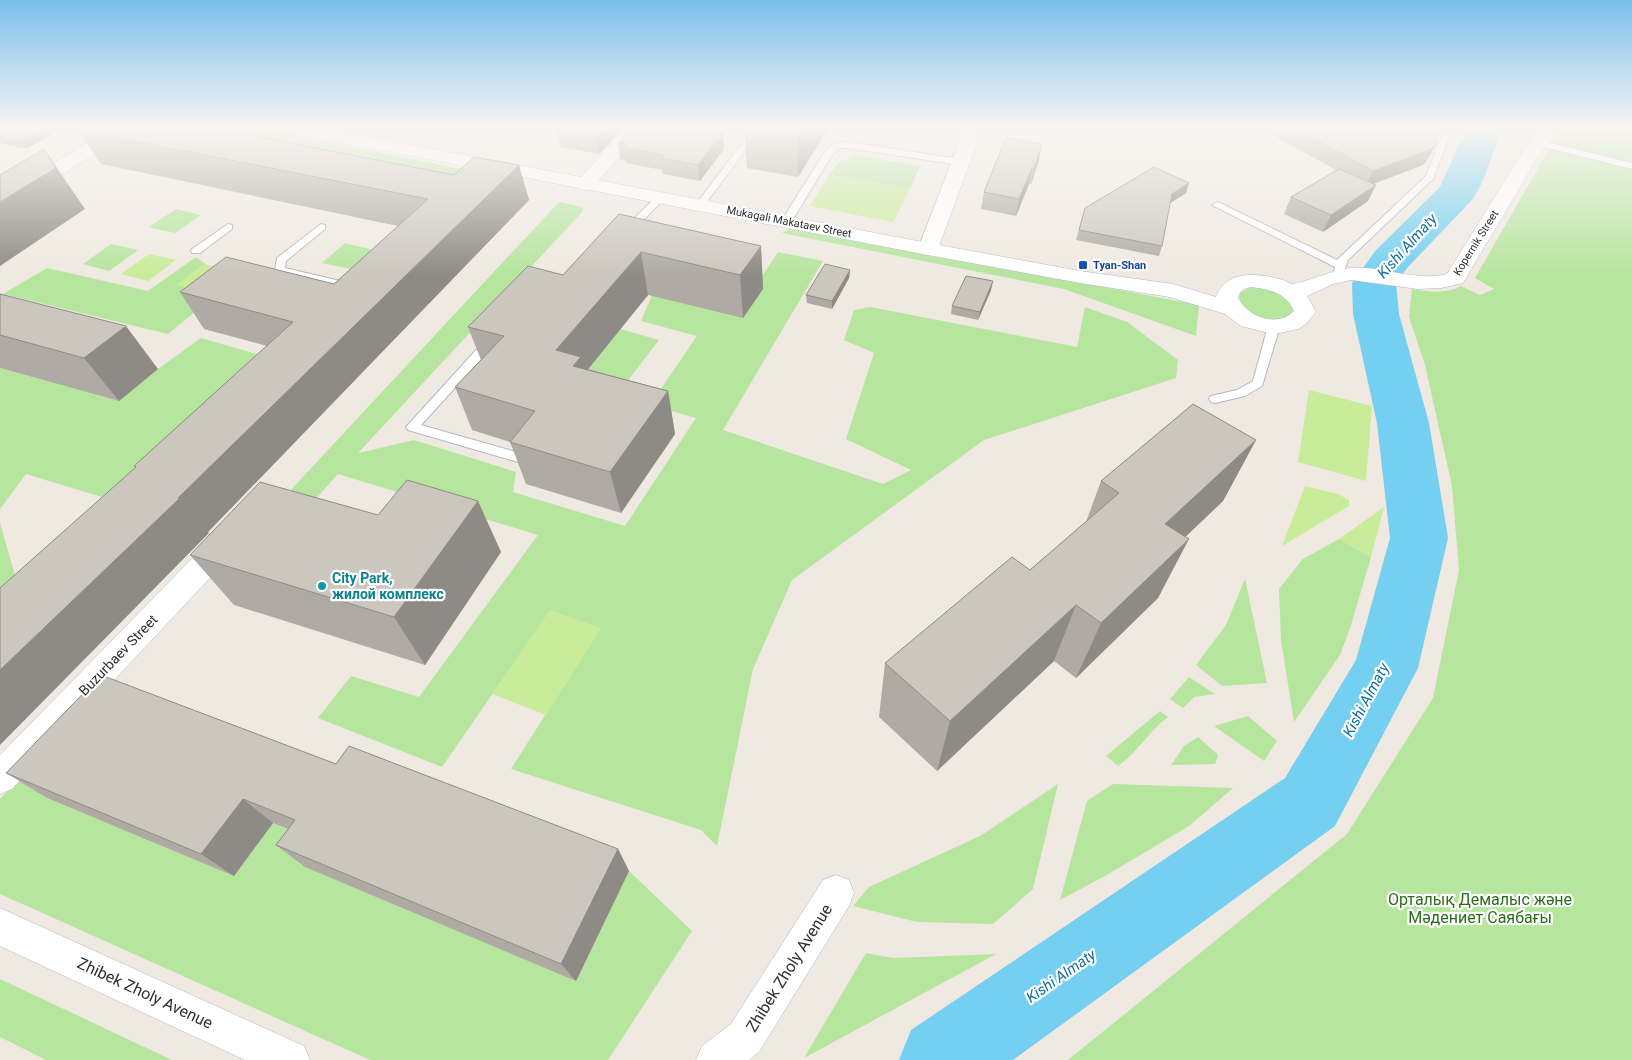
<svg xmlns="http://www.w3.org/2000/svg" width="1632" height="1060" font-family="Roboto,sans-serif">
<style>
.green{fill:#b6e59e}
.pitch{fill:#c9ec9a}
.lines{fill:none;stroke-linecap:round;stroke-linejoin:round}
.river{fill:#75cff0;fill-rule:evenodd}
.service-casing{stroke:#b4b7c1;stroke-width:2}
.minor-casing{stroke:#b4b7c1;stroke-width:1}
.tertiary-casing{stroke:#b4b7c1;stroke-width:1}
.service{fill:#fff;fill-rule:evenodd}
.minor{fill:#fff;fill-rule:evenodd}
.tertiary{fill:#fff;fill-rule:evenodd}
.wall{fill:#afaba4}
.shaded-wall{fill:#8e8b86}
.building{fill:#cbc7bf;stroke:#8e8b86}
.transit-dot{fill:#1a4fb4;stroke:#fff;stroke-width:2}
.culture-dot{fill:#0f9aa8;stroke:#fff;stroke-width:2}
.labels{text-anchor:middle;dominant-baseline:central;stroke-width:4.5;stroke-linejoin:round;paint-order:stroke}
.far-street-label{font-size:11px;fill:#2e2e2e;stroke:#fff}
.far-transit-label{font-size:11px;font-weight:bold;fill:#164399;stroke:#fff;text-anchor:start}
.culture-label{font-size:14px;font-weight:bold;fill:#0d838f;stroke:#fff;text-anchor:start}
.street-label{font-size:14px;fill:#2e2e2e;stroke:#fff}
.water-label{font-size:15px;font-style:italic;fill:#0d6fa3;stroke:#fff}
.near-park-label{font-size:16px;fill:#2c6e1b;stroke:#fff}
.near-street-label{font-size:16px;fill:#2e2e2e;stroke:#fff}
</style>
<rect width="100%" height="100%" fill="#efe9e1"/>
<g class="green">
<path d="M1562,127H1632V1060H1068L1347,834L1433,698L1459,570L1452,486L1425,365L1409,317L1412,289C1428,292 1447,294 1461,286L1480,295L1494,289L1475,278Z"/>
<polygon points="257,128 467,170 436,199 222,152"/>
<polygon points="857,155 920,166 910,189 829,175 839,162"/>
<polygon points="559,202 583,207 583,211 358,453 414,440 516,472 513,492 625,526 696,418 650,405 697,336 641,321 653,293 755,287 778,252 823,261 723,430 883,484 911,470 846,439 874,353 844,340 854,310 870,307 1077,347 1085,307 1127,322 1178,360 1176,378 984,440 792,580 753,669 717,846 701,830 511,769 600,629 550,611 442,767 318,718 351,676 419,697 538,535 338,474 287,531 274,508"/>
<polygon points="176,209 201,215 175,233 149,227"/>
<polygon points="792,228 1199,305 1196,336 1064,289 782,233"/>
<polygon points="345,243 373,250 351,269 322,263"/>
<polygon points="111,244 138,250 109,271 83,264"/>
<polygon points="196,257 230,283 168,334 3,294 47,268 148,291"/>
<path d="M1251,287L1278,289L1297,309L1290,318C1285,319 1279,320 1274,320C1260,320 1236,309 1240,293Z"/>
<polygon points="620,329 659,340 612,401 568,393"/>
<polygon points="201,338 274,359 128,505 26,474 0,509 0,368 119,401 158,369"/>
<polygon points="0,523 18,586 0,587"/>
<polygon points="1339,539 1371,557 1351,625 1340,655 1294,722 1281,640 1279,589 1303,559"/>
<polygon points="1245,579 1267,683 1222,686 1196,665 1226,625"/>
<polygon points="1189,677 1215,694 1194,697 1183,708 1170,699"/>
<polygon points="101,691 47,798 234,875 273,823 322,843 575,981 629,871 692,931 608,1060 370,1060 0,894 0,799"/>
<path d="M1160,711L1168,717C1149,731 1137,753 1118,766L1106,756Z"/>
<polygon points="1248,716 1277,741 1264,761 1214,726"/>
<polygon points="1198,737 1218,755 1215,764 1171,765 1184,746"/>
<polygon points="1058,784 1033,889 993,924 917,922 853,906 869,887 980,836"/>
<polygon points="1113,784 1233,788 1189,826 1105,876 1060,900 1087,801"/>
<polygon points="866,953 893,958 996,954 804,1058"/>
<polygon points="0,979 172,1060 46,1060 0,1037"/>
</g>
<g class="pitch">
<polygon points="829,175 910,189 893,222 810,206"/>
<polygon points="149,254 176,260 148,281 121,274"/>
<polygon points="204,264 232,271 204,292 176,285"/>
<polygon points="1309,390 1372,406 1366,481 1298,462"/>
<polygon points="1305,486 1338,494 1349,500 1349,506 1282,546"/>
<polygon points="1384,507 1371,557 1339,539"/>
<polygon points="550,610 601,628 546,715 492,694"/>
</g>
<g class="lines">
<path class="river" d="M1467,127H1506C1491,149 1488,178 1472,200L1407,268L1396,283L1399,314L1429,423L1448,538L1418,668L1335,826L1013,1060H899L911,1030L1285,778L1356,660L1390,538L1377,423L1353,314L1352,283L1376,250L1440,187Z"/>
<defs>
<g id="service">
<polygon points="754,127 763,127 703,207 697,207 697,203"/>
<polygon points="1445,127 1455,127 1451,131 1433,179 1348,260 1342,277 1334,277 1333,275 1335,267 1212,205 1217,202 1220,203 1337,260 1426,176"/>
<polygon points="1538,140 1632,163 1632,169 1535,145 1534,143"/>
<polygon points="847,142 960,159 965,162 960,165 847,148 839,148 832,155 790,224 782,224 781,222 825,151 833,144"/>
<polygon points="661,194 666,197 664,199 630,234 622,234 622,230 658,195"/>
<polygon points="228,224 232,225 232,229 200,253 192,253 191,251 192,249"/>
<polygon points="321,224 325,225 325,229 286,261 285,268 357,285 358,287 357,289 353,290 280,273 275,270 277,258"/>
<polygon points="1274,322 1280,326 1262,386 1245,396 1215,403 1211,402 1209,399 1211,396 1237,390 1253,381 1268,326"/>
<polygon points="491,337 495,338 497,341 495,344 421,425 523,454 524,457 523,460 518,462 408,430 406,427 487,338"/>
</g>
<g id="minor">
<polygon points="627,127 646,127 592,188 585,190 578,188 576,184 578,180"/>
<polygon points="965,127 983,127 938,249 935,253 928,255 921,253 918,249"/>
<polygon points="227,530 237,533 241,541 237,549 12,789 0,794 0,755 217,533"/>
<polygon points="836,875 849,880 854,893 849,906 759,1052 749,1060 696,1060 702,1046 731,1024 823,880"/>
<polygon points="0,908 304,1046 310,1060 245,1060 0,946"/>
</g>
<g id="tertiary">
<polygon points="113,127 135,127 132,131 7,208 0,210 0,196"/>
<path d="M279,127H317L928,243L1080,271L1173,284L1216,297C1226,269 1259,273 1283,280C1286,281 1290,284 1293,284C1297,285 1339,268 1352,268C1384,266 1414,282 1447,274L1522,153L1542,127H1560L1539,155L1463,283L1441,288L1418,289L1351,280L1333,284L1307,296L1316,312L1306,324L1298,329L1280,333H1269L1241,326L1225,314L1170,297L1080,283L928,255L288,132L282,131ZM1251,287C1269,289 1286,293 1294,311C1278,328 1247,317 1238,298C1240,290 1243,289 1251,287Z"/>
</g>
</defs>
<use href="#service" class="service-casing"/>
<use href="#minor" class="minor-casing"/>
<use href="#tertiary" class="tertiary-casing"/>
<use href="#service" class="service"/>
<use href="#minor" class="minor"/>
<use href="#tertiary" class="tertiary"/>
</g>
<g class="wall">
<polygon points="0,127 65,127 27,148 23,148 0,143"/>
<polygon points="536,127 624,127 599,154 561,147 557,132"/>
<polygon points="632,127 697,127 696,128 723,133 724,149 700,181 663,174 662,170 626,163 625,160 620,159 618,143"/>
<polygon points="744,127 829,127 798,177 747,168"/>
<polygon points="1188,127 1227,127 1224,134"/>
<polygon points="1263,127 1438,127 1427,160 1423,165 1373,184 1368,201 1323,232 1284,214 1291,197 1336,170 1262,129"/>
<polygon points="78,130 454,175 519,165 529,200 208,532 209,533 134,466 267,346 204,329 180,292 334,284 398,226 101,164"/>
<polygon points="1039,160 1031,184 1029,184 1016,216 981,209 984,192"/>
<polygon points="1189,183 1186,193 1170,203 1162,246 1159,256 1076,240 1085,208"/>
<polygon points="619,214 761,246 763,289 743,318 648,295 588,369 668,391 675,434 621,513 526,484 510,442 472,430 455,387 481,360 468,327 563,275"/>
<polygon points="850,270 849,278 832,309 807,303 806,295"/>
<polygon points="991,290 978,320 951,314 952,306"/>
<polygon points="0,294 158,369 119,401 0,368"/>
<polygon points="1256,440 1223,501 1185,537 1158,598 1076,678 1054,661 937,771 879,717 885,663 1030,570 1086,522 1101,481"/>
<polygon points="501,552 425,665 234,605 190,555"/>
<polygon points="336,764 618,849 629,871 576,981 305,867 276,845 288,829 273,823 234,876 47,798 6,773"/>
</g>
<g class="shaded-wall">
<polygon points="45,127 65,127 27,148 22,140"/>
<polygon points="607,127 624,127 599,154 596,138"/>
<polygon points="797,127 829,127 798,177"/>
<polygon points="723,133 724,149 700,181 698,165"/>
<polygon points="1042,144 1039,160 1031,184 1034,168"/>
<polygon points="1436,145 1427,160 1423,165 1365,187 1373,171"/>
<polygon points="44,149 85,209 0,266 0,202"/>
<polygon points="519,165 529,200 208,532 209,533 0,745 0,670"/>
<polygon points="1032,168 1029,184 1016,216 1019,199"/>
<polygon points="1189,183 1186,193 1169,204 1172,194"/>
<polygon points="1376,185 1368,201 1323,232 1331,215"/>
<polygon points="761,246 763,289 743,318 740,275"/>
<polygon points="641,252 648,295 585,373 592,400 556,350"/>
<polygon points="850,270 849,278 832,309 832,301"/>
<polygon points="993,281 991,290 978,320 980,312"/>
<polygon points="126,326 158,369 119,401 84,358"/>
<polygon points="668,391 675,434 621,513 610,472"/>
<polygon points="1256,440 1223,501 1137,583 1165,524"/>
<polygon points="478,501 501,552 425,665 394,617"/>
<polygon points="1189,539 1158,598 1076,678 1101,623"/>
<polygon points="1076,605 1054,661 937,771 950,721"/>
<polygon points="243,799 273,823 234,876 201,854"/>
<polygon points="618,849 629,871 576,981 561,964"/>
</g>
<g class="building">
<polygon points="0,127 45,127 22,140 17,140 0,137"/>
<polygon points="82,127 208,127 454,175 474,157 519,165 178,498 180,498 0,670 0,588 136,467 134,466 293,322 180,292 226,257 334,284 428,199 78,130"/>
<polygon points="562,127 607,127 596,138 557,131"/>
<polygon points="632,127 688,127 723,133 698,165 661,158 663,155 623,147 626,144 618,143"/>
<polygon points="1293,127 1438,127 1436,145 1431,149 1373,171"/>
<polygon points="1006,138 1042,144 1034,168 1032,168 1019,199 984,192"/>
<polygon points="44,149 56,168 0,202 0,175"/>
<polygon points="1154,167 1189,183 1172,194 1162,246 1079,230 1085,208"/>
<polygon points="1339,169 1376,185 1331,215 1291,197"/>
<polygon points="619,214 761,246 740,275 641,252 556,350 581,357 573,366 668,391 610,472 510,442 535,411 455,387 504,336 468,327 528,266 563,275"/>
<polygon points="825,264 850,270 832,301 806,295"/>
<polygon points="966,276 993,281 980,312 952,306"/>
<polygon points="0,294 126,326 84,358 0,335"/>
<polygon points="1193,404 1256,440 1165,524 1189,539 1101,623 1076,605 950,721 885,663 1012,557 1030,570 1119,493 1101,481"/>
<polygon points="407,480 478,501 394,617 190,555 260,482 378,515"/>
<polygon points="101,675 336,764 349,746 618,849 561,964 276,845 295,820 243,799 201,854 6,773"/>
</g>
<linearGradient id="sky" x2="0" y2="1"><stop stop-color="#7abfeb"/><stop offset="0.46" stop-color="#f8f5f2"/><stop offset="1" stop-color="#f8f5f2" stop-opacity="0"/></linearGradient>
<rect width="1632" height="276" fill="url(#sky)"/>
<rect class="transit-dot" x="1078" y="260" width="10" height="10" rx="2.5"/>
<circle class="culture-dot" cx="322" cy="586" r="5"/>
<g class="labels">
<g class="far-street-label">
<text transform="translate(789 222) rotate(11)">Mukagali Makataev Street</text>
<text transform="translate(1476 243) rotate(-58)">Kopernik Street</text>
</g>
<g class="far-transit-label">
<text x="1093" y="265">Tyan-Shan</text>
</g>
<g class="culture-label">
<text x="332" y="578">City Park,<tspan x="332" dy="16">жилой комплекс</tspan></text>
</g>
<g class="street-label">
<text transform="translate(118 655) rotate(-46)">Buzurbaev Street</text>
</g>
<g class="water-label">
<text transform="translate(1407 246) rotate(-48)">Kіshі Almaty</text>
<text transform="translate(1366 700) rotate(-62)">Kіshі Almaty</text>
<text transform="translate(1061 976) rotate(-35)">Kіshі Almaty</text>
</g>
<g class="near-park-label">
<text x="1480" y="899">Орталық Демалыс және<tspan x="1480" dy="18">Мәдениет Саябағы</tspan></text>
</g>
<g class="near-street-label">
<text transform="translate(789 968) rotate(-58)">Zhibek Zholy Avenue</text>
<text transform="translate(145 993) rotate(25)">Zhibek Zholy Avenue</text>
</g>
</g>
</svg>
